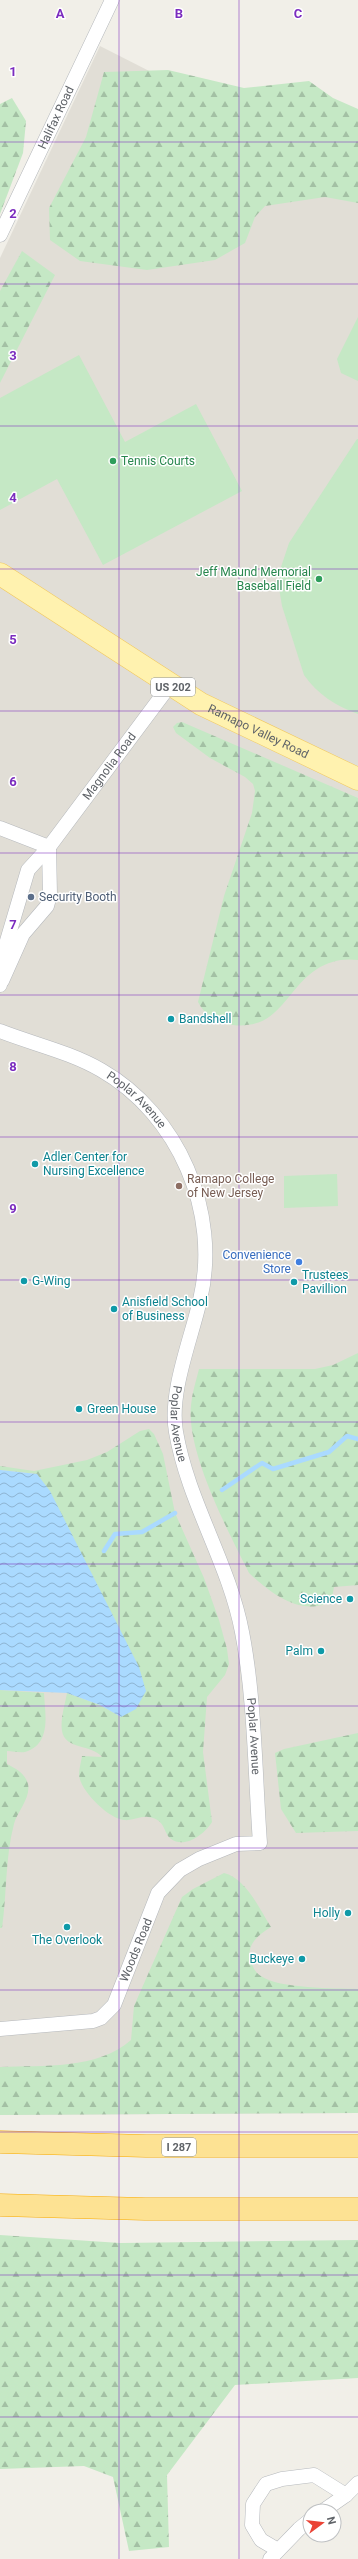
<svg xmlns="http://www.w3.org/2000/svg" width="358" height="2559" font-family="Roboto,sans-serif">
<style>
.education{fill:#e1ded6}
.grass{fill:#c5e8c5}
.forest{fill:url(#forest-firs)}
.water{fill:url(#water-waves)}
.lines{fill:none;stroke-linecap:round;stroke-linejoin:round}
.stream{stroke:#aadaff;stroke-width:4.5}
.minor-casing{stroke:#b5b8bc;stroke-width:15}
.primary-casing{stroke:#f2c960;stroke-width:23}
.motorway-casing{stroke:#f9ab00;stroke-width:23}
.minor{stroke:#fff;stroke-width:14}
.primary{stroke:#fff2af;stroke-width:22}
.motorway{stroke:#fde293;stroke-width:22}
.grid{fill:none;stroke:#7b2cbf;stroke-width:1;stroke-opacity:0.55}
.leisure-dot{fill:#2e9e5b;stroke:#fff;stroke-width:1.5}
.service-dot{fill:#5c6f8a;stroke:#fff;stroke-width:1.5}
.culture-dot{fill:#0f9aa8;stroke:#fff;stroke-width:1.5}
.education-dot{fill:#8d6e63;stroke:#fff;stroke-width:1.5}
.shop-dot{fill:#3f7fe0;stroke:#fff;stroke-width:1.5}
.labels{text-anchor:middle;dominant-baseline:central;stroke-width:3;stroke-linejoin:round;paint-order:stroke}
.shield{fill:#fff;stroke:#8f9295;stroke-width:1}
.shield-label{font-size:11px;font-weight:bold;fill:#5f6368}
.street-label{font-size:12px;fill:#5f6368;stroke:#fff}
.leisure-label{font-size:12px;fill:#27864d;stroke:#fff;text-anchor:start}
.service-label{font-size:12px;fill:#4e5e75;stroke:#fff;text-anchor:start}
.culture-label{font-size:12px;fill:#0d838f;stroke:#fff;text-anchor:start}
.education-label{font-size:12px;fill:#785e54;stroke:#fff;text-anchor:start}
.shop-label{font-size:12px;fill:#366cbe;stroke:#fff;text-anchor:end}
.grid-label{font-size:13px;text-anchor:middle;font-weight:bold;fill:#7b2cbf;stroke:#fff;stroke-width:3;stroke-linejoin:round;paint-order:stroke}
</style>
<defs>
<pattern id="forest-firs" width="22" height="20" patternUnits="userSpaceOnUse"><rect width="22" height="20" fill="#c5e8c5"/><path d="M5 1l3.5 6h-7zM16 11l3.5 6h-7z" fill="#a3c0a4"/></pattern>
<pattern id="water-waves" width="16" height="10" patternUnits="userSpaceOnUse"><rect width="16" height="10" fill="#aadaff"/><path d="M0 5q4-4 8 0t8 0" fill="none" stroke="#8eb4d2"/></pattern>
</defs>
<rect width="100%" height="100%" fill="#f1efe8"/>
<polygon class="education" points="100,46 358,177 358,2113 0,2115 0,258"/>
<g class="grass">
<polygon points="358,317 358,381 341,373 337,359"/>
<polygon points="79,355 125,442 196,404 242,491 103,565 57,479 0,510 0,398"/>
<path d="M357,439H358V714C336,706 317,694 304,675L282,606L279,588L280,570L289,543Z"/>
<polygon points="337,1174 338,1206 284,1208 284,1176"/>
</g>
<g class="forest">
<polygon points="168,70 244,88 309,81 333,98 358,109 358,203 325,197 265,206 255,217 245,243 215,260 147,270 80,261 50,240 49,208 86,137 104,72"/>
<polygon points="12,98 26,121 23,153 0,214 0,104"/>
<polygon points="22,251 55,275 0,383 0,291"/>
<path d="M182,722L358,798V960C344,958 329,961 317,969C283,991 280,1034 225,1024C213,1021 203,1012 198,1002L224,896L252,813L255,791L253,784L245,777L210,758L176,733L173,727L177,723Z"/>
<path d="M358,1353V1585L334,1587C333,1591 333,1596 331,1599C328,1604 323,1605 317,1606C292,1610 267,1590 249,1573C228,1531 186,1452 191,1405C192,1393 196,1381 199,1369H315L333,1365Z"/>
<path d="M149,1429L154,1434L163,1454L175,1513L204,1578L219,1620L227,1649L229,1664L225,1675L207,1697L203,1752L212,1822C205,1834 185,1849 171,1839C163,1833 166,1819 148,1817C140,1816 132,1821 124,1820C109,1819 79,1790 79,1774C79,1769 81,1762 82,1756L102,1757C92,1744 65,1750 62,1731C60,1720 65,1704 67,1693L100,1705L121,1717L37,1474L0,1470V1466L34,1471L87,1460L107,1452L140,1431Z"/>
<path d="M0,1690L44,1693C45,1714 52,1744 25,1752C20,1753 12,1751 7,1751V1764C16,1769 25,1773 28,1784C31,1798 17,1812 14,1824C5,1858 7,1894 2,1928H0Z"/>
<polygon points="358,1733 358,1831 296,1833 281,1809 275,1753 284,1749"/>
<path d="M224,1873C246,1878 260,1910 271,1927C260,1934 247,1943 250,1958C252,1965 254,1972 261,1976C279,1989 335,1988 358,1989V2113L0,2115V2067C43,2065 97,2070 131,2040L134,2006L182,1897L193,1889Z"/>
<polygon points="0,2235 120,2243 358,2240 358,2378 235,2385 167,2475 169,2547 129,2551 113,2477 84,2466 0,2469"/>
</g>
<polygon class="water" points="0,1470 37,1474 50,1491 139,1667 146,1691 136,1709 121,1717 100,1705 67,1693 0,1690"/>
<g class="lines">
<g class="stream">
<polyline points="222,1490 262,1463 273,1469 329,1452 347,1436 358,1439"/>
<polyline points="104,1551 115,1534 142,1532 175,1513"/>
</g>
<defs>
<g id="minor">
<path id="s1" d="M0,235L112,0"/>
<polyline points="0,828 49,847"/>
<polyline points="2,981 23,934 47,906 50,895 49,847"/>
<path id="s2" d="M0,985L1,961L28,870L49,847L170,685"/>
<path id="s3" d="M0,1031C33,1044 70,1052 101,1070C178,1114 221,1212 200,1300C191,1340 169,1392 176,1432C188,1502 229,1563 242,1632C255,1698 255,1776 260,1843L236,1844L199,1859L180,1870L158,1893L114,2005L101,2018L93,2021L0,2029"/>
<polyline points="323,2511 346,2495 358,2483"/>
<polyline points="278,2550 261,2540 252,2525 253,2504 266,2484 282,2479 314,2475 346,2495"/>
<polyline points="270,2559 299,2529 310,2520"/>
</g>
<g id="primary">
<path id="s4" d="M0,574L201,704L358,779"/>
</g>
<g id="motorway">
<polyline points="0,2142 146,2146 358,2146"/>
<polyline points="0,2205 145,2209 358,2209"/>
</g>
</defs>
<use href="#minor" class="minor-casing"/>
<use href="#primary" class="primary-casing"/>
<use href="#motorway" class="motorway-casing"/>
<use href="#minor" class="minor"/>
<use href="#primary" class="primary"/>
<use href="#motorway" class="motorway"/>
</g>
<path class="grid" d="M119,0V2559M239,0V2559M0,142H358M0,284H358M0,426H358M0,569H358M0,711H358M0,853H358M0,995H358M0,1137H358M0,1280H358M0,1422H358M0,1564H358M0,1706H358M0,1848H358M0,1990H358M0,2132H358M0,2275H358M0,2417H358"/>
<g class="leisure-dot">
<circle cx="113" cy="461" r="4"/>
<circle cx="319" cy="579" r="4"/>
</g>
<circle class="service-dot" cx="31" cy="897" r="4"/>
<g class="culture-dot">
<circle cx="171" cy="1019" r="4"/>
<circle cx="35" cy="1164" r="4"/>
<circle cx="24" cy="1281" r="4"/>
<circle cx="294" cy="1282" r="4"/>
<circle cx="114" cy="1309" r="4"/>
<circle cx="79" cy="1409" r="4"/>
<circle cx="350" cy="1599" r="4"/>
<circle cx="321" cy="1651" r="4"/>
<circle cx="348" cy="1913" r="4"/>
<circle cx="67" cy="1927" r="4"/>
<circle cx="302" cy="1959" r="4"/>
</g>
<circle class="education-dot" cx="179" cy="1186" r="4"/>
<circle class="shop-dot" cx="299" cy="1262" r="4"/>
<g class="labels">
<g class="shield">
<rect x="151" y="678" width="44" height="18" rx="3"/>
<rect x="162" y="2138" width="34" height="18" rx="3"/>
</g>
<g class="shield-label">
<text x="173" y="687">US 202</text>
<text x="179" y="2147">I 287</text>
</g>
<g class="street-label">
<text stroke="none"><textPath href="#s1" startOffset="130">Halifax Road</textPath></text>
<text stroke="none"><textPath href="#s4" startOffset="303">Ramapo Valley Road</textPath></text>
<text stroke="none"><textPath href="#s2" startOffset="251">Magnolia Road</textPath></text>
<text stroke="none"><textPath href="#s3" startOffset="155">Poplar Avenue</textPath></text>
<text stroke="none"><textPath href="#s3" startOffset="503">Poplar Avenue</textPath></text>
<text stroke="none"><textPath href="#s3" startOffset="827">Poplar Avenue</textPath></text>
<text transform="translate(136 1950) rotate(-68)">Woods Road</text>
</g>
<g class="leisure-label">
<text x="121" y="461">Tennis Courts</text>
<text x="311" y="572" text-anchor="end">Jeff Maund Memorial<tspan x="311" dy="14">Baseball Field</tspan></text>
</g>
<g class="service-label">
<text x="39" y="897">Security Booth</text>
</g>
<g class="culture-label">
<text x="179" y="1019">Bandshell</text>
<text x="43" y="1157">Adler Center for<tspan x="43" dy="14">Nursing Excellence</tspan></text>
<text x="302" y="1275">Trustees<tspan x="302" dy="14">Pavillion</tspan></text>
<text x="32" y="1281">G-Wing</text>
<text x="122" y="1302">Anisfield School<tspan x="122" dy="14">of Business</tspan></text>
<text x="87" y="1409">Green House</text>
<text x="342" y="1599" text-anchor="end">Science</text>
<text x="313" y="1651" text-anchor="end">Palm</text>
<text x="340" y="1913" text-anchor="end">Holly</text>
<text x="67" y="1940" text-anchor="middle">The Overlook</text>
<text x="294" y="1959" text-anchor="end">Buckeye</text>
</g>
<g class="education-label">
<text x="187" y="1179">Ramapo College<tspan x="187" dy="14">of New Jersey</tspan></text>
</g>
<g class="shop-label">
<text x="291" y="1255">Convenience<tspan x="291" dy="14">Store</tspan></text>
</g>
</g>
<g class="grid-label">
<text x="60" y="18">A</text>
<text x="179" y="18">B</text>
<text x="298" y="18">C</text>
<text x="13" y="76">1</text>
<text x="13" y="218">2</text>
<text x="13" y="360">3</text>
<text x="13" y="502">4</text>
<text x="13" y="644">5</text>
<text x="13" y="786">6</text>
<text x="13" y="929">7</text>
<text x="13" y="1071">8</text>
<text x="13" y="1213">9</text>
</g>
<g transform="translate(322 2523) rotate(75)"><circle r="19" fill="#ffffff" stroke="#bfc1c3"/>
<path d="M0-3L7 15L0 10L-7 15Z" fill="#ea4335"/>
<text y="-6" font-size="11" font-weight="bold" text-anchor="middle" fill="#5f6368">N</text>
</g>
</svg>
